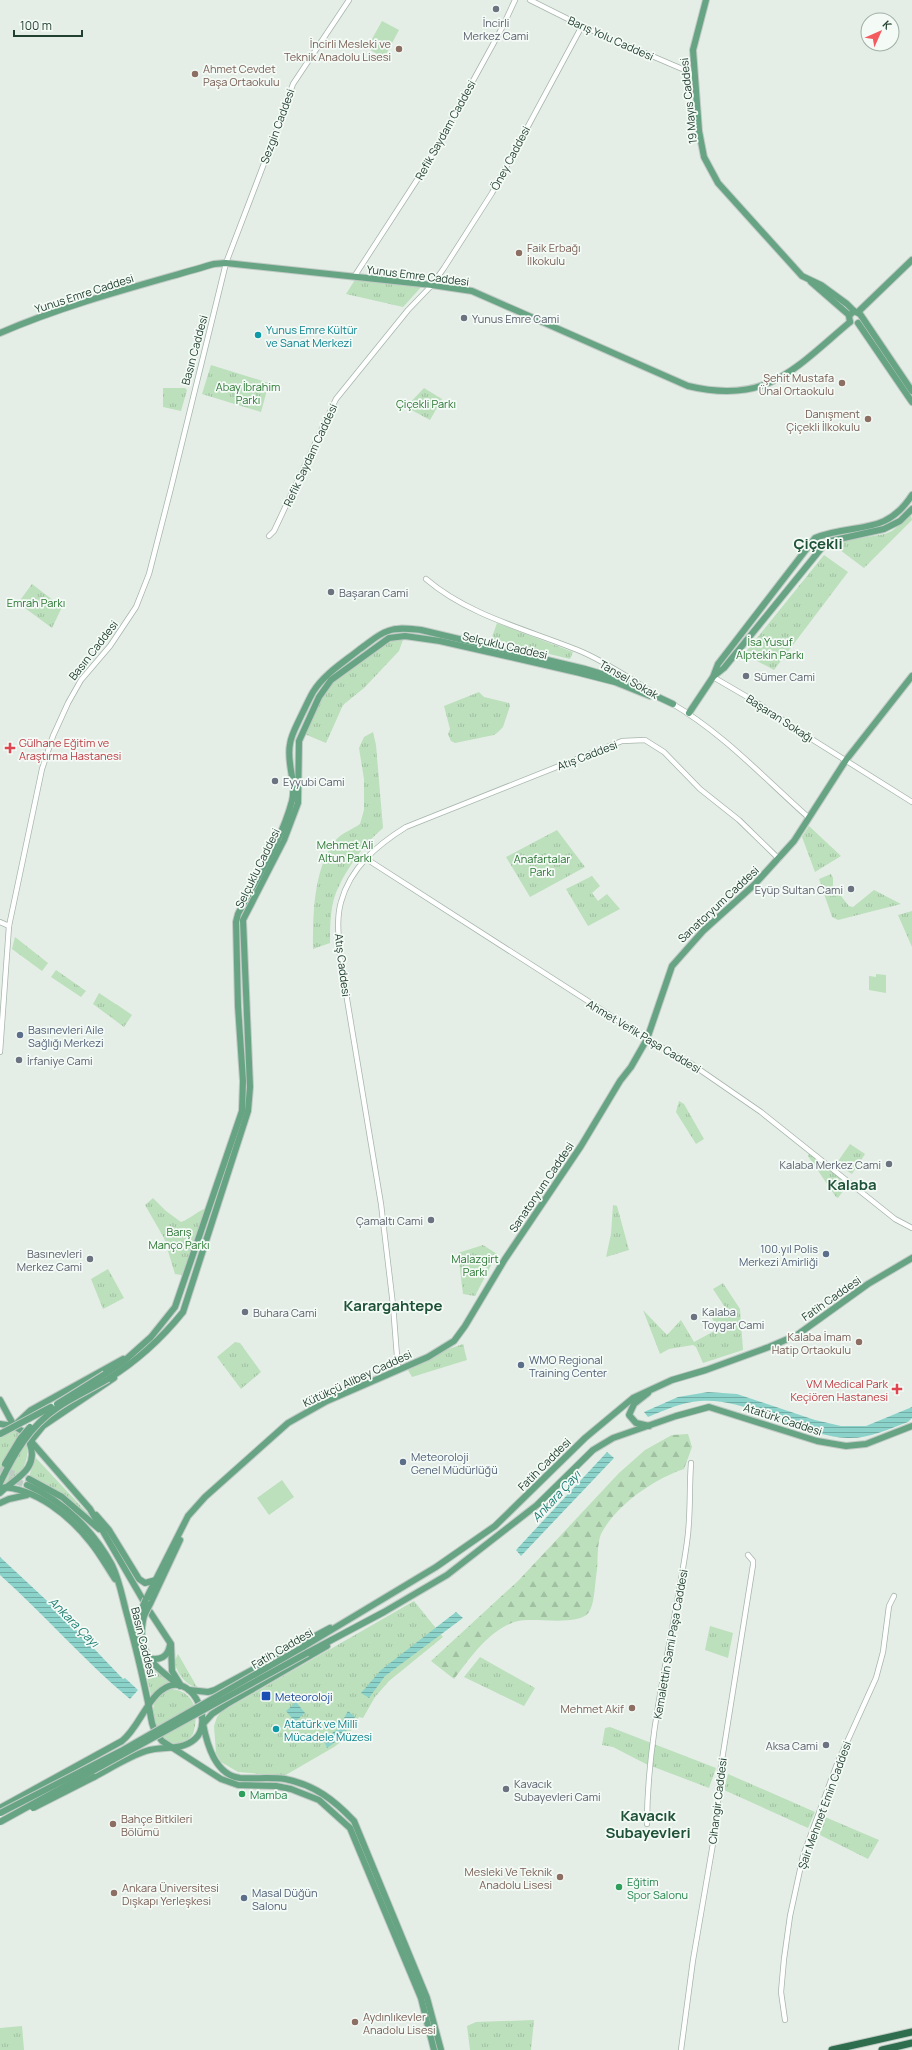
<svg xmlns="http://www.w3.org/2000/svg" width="912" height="2050" font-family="Manrope,sans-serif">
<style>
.grass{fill:url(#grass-tufts)}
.forest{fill:url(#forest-firs)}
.garden{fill:#bcdfbc}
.water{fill:url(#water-rules)}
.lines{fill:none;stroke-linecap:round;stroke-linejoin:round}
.major-tunnel{stroke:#bdcbc2;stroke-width:6;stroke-dasharray:6 3;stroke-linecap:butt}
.minor-casing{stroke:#a6b6ac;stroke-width:6}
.major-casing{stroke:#c1cac5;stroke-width:8}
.highway-casing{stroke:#c1cac5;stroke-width:9}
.minor{stroke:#fff;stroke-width:4.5}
.major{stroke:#67a484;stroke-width:6}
.highway{stroke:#2e6d4e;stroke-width:7}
.major-bridge-casing{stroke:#c1cac5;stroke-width:8;stroke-linecap:butt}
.major-bridge{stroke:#67a484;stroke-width:6}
.worship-dot{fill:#6b7280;stroke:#f4faf6;stroke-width:1.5}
.education-dot{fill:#8d6e63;stroke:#f4faf6;stroke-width:1.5}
.culture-dot{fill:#0f9aa8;stroke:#f4faf6;stroke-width:1.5}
.health-dot{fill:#e0444e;stroke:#f4faf6;stroke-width:1.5}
.service-dot{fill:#5c6f8a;stroke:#f4faf6;stroke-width:1.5}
.transit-dot{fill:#1a4fb4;stroke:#f4faf6;stroke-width:1.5}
.leisure-dot{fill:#2e9e5b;stroke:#f4faf6;stroke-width:1.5}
.labels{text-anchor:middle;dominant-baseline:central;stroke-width:3.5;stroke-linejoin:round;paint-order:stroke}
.worship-label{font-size:11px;fill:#5b616d;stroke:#f4faf6;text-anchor:start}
.street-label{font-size:11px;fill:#224030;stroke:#f4faf6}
.education-label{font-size:11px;fill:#785e54;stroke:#f4faf6;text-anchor:end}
.culture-label{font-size:11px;fill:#0d838f;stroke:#f4faf6;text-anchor:start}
.park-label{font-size:11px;fill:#2c7734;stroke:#f4faf6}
.health-label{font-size:11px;fill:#be3a42;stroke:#f4faf6;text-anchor:start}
.service-label{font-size:11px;fill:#4e5e75;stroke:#f4faf6;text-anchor:start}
.transit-label{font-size:11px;fill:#164399;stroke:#f4faf6;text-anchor:start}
.leisure-label{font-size:11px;fill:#27864d;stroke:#f4faf6;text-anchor:start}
.water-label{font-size:12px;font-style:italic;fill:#1b7d72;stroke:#f4faf6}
.district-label{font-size:15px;font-weight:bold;fill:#1e5237;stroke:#f4faf6}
</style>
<defs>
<pattern id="grass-tufts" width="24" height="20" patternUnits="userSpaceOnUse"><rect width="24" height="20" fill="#bcdfbc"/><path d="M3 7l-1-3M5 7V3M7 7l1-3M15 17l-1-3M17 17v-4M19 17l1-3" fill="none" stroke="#a1c0a2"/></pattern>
<pattern id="forest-firs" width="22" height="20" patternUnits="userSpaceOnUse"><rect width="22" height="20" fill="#bcdfbc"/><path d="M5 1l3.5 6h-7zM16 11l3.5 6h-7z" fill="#a1c0a2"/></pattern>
<pattern id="water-rules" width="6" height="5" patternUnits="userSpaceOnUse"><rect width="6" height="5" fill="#8bd3ca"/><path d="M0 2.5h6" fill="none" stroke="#71ada4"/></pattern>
</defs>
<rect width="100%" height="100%" fill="#e4eee6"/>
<g class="grass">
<polygon points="356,278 423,285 403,307 346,294"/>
<polygon points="211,365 269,383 261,412 202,394"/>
<polygon points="163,388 185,388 187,390 181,411 163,407"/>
<polygon points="424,388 442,399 430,420 406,407"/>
<polygon points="911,515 912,520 864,568 836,547 837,542 885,534 892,531"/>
<polygon points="824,555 848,572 774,670 744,654"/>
<polygon points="32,584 62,607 52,628 18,603"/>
<polygon points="497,623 573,652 570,659 491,640"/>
<polygon points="404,637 399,651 364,688 343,705 326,743 302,733 327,685 384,641"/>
<polygon points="479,692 484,697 509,703 510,706 503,727 498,732 494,735 455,743 451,741 448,734 450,729 444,706"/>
<path d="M373,732L376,745L383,828C365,843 349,865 339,886C330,903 330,925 330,943L313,949C313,915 313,870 335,841C340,834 353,829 360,824L364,810V779L359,748L364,737Z"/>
<polygon points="809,826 841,856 815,872 802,837"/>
<polygon points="557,830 585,867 530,897 506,857"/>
<polygon points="831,874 833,878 833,886 849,906 853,907 874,890 901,904 838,920 832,917 819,879"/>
<polygon points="592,876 600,886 592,893 598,901 607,894 620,909 588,926 566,889"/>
<polygon points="912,911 912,947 898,915"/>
<polygon points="15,937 48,963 42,971 12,949"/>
<polygon points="56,970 86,991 81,997 51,977"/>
<polygon points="99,993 132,1015 124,1027 93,1004"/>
<polygon points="679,1101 684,1104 704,1139 696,1144 676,1112"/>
<polygon points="850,1144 865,1154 852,1174 836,1164"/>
<polygon points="810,1152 846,1183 846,1187 838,1198 836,1197 808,1156"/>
<path d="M153,1198L166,1211L181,1222C190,1219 196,1212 206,1208L182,1275L175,1274L164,1238L145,1205Z"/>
<polygon points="613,1205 617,1206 629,1250 606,1257 611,1234"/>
<polygon points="483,1245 497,1254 475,1296 463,1294 458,1253"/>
<polygon points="108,1269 124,1298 103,1309 91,1279"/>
<polygon points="723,1283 740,1309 743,1350 703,1363 696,1347 693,1345 669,1349 660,1354 643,1310 667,1335 681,1320 694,1342 718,1329 712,1318 726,1309 713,1289"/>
<polygon points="235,1342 240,1343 261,1372 241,1389 217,1357"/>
<polygon points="463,1344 467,1360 412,1377 408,1370 443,1351"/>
<path d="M7,1428C45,1437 22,1488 0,1483V1429Z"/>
<polygon points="36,1458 91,1517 52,1488 29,1476"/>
<polygon points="414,1601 443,1637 389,1681 375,1697 363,1718 359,1717 347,1737 334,1747 284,1776 238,1772 221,1762 216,1753 214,1726 217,1717 221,1712"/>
<polygon points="710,1626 733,1633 728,1658 705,1650"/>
<path d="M178,1654L197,1687C184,1685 178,1673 174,1662Z"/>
<polygon points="480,1657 535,1688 524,1706 464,1677"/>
<polygon points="145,1660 153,1669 171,1681 151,1695 143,1661"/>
<path d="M172,1689C196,1692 199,1714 193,1734C165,1770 131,1697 172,1689Z"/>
<polygon points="610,1727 716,1768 709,1788 646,1764 613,1747 602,1745 605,1728"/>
<polygon points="728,1774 815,1812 808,1828 724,1790"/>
<polygon points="825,1817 879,1840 868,1859 818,1834"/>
<polygon points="534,2020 531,2050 470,2050 467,2026 476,2022"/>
<polygon points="22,2026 24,2050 0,2050 0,2028"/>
</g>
<path class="forest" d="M688,1434L692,1447L684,1469C654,1479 616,1505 601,1534C597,1543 598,1559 597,1570C595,1580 595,1604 589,1612C578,1627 536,1617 518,1621C490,1628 470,1658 454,1679L431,1661L518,1581L619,1473L645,1450L672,1435Z"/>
<g class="garden">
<polygon points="382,21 399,30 384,58 367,48"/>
<polygon points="876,974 886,975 886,993 869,990 869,976 876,977"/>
<polygon points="116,1004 130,1014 123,1024 109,1014"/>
<polygon points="282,1480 294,1497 269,1515 257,1498"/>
</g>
<g class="water">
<path d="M708,1392L737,1394L815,1420L841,1426H866L912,1407V1418L908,1422C889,1429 868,1439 847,1438C828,1437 811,1431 794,1425C768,1415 729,1398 700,1401C682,1402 665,1410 648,1417L644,1412L678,1397Z"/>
<polygon points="607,1452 614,1458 521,1556 516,1550"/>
<path d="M0,1557L58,1611L123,1679L125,1678L138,1690L130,1699C84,1661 45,1615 0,1575Z"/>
<polygon points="456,1612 463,1618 385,1676 369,1698 361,1693 381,1670"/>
<polygon points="296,1702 305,1713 295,1722 286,1711"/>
<path d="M348,1711L355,1717C348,1731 340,1739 327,1748L323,1739L338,1729Z"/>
</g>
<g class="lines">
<g class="major-tunnel">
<polyline points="0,1469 29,1479"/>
<polyline points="0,1476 27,1485"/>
</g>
<defs>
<g id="minor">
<polyline points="530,0 582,26 694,74"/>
<polyline points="354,277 428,163 503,26 515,0"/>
<polyline points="269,536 274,531 336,399 408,310 432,285 444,268 492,193 582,26"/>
<path d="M426,579C469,616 529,630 580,651C604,661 627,677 649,690"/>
<polyline points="713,677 756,702 802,733 912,802"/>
<path d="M671,703C723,733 764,778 808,817"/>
<polyline points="365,858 647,1039 690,1063 761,1112 895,1219 912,1228"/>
<polyline points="0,922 9,926"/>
<polyline points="0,1052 9,926 42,769 53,736 68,703 81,680 110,646 136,607 149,574 171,488 226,263 273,140 293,84 349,0"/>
<path d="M398,1369L393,1305L381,1204L340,957C339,939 336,919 341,902C350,868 377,845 406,827L622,741L645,740L664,752L700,789L739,820L779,859"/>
<path d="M647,1824C647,1729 674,1635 687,1542C691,1515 689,1489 691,1463"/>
<polyline points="785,2020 781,1992 784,1959 790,1916 803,1856 837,1764 876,1678 883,1652 889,1606 894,1596"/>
<polyline points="681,2050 693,1960 716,1826 721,1766 753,1565 753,1561 748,1555"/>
</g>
<g id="major">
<polyline points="706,0 693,50 699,131 704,157 718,183 802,276 821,285 847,304 854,311"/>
<polyline points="811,282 849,315"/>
<polyline points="858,312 912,260"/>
<polyline points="850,322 849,316 854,311 860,314 912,391"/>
<polyline points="858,323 912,402"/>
<path d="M0,333C69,303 142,285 214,264L226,263L432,285L472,291L688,386C767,405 794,369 850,322"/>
<polyline points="714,676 724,668 824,545 830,541 884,529 900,521 912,509"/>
<path d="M689,713L713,677L718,664L815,538C855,522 885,537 912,495"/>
<path d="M105,1374L123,1362L151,1337L175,1307L242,1111L243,1081L238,1006L236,922L238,914C257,877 281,842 292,801C297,782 286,764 290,744C291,735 297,725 301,716C305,708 309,699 313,692C324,674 344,662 360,649C369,643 378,634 388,631C398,627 410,629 421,630L585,669L622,680L673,704"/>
<path d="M108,1379C137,1361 162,1338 183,1312L248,1111L250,1087L243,920L284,840L298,803L299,741L319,697L331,680L389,638L405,636L440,641L576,672L615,682L650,696"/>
<polyline points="648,1393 634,1404 629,1415 636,1423 649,1426"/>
<polyline points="0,1400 14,1426"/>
<polyline points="0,1424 14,1426 22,1431 90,1509 143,1600"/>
<polyline points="15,1425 31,1410 123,1359"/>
<polyline points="30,1442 43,1426 114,1378"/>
<polyline points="29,1479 62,1497 99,1529"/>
<path d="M27,1485C63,1501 93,1530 112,1565C119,1579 122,1596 126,1611C136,1648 145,1685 152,1723L155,1732L162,1741L221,1779L238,1785L276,1786L291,1789L319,1800L350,1828L421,1998L434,2050"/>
<path d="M0,1487C36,1488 70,1516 91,1543C100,1554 107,1567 115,1579"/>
<path d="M0,1493C15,1478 39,1470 30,1444"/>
<polyline points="0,1503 9,1499 27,1495"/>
<polyline points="96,1515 109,1530 139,1579 145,1583 156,1580"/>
<polyline points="146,1599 188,1516 205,1497 288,1423 327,1401 428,1357 454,1341 465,1326 505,1259 581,1146 620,1081 631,1067 647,1039 672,966 703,931 754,885 794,841 846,760 912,676"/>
<polyline points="150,1604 180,1540"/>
<polyline points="150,1612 171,1644 172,1671 180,1684"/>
<path d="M144,1616C135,1652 154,1666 180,1686"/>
<polyline points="138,1643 137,1628 140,1613"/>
<polyline points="303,1647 436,1567 495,1526 585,1438 633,1398 672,1380 706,1370 769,1347 797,1335 868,1284 912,1258"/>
<polyline points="307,1653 384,1612 447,1575 537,1505 593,1450 613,1438 676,1416 709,1407 817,1441 846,1446 866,1444 912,1426"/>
<path d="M148,1658C160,1661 168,1657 170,1645"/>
<polyline points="189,1690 208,1692 215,1690 330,1628"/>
<path d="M203,1724C207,1744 215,1775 240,1778C255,1779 270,1777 285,1779C315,1785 334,1800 354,1821L427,1998L441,2050"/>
<polyline points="203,1724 212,1714 227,1704 327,1646"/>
<path d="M0,1808L122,1741C140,1727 148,1694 169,1686C195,1677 213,1723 195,1739C180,1752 163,1745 146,1751C128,1757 111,1768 94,1777"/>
</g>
<g id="highway">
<polyline points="832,2050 912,2032"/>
<polyline points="882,2050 912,2043"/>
</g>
</defs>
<use href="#minor" class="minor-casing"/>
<use href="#major" class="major-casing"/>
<use href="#highway" class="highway-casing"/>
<use href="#minor" class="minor"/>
<use href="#major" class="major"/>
<use href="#highway" class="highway"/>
<defs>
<g id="major-bridge">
<polyline points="57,1404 105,1374"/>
<polyline points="0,1434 51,1407"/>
<polyline points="5,1464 20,1439 30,1427"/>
<path d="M0,1483C14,1454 29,1427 57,1408C73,1397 91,1389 108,1379"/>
<polyline points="140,1613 146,1599"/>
<polyline points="144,1616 150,1604"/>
<polyline points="33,1808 94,1777"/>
<polyline points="0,1813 121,1751 303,1647"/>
<polyline points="0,1822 307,1653"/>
</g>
</defs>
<use href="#major-bridge" class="major-bridge-casing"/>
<use href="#major-bridge" class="major-bridge"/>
</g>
<g class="worship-dot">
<circle cx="496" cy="9" r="4"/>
<circle cx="464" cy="318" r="4"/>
<circle cx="331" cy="592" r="4"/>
<circle cx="746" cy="676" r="4"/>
<circle cx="275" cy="781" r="4"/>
<circle cx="851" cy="889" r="4"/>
<circle cx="19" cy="1060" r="4"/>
<circle cx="889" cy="1164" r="4"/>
<circle cx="431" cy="1220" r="4"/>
<circle cx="90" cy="1259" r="4"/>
<circle cx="245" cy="1312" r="4"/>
<circle cx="694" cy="1317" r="4"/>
<circle cx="826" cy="1745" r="4"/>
<circle cx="506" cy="1789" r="4"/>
</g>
<g class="education-dot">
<circle cx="399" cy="49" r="4"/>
<circle cx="195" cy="74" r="4"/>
<circle cx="519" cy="253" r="4"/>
<circle cx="842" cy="383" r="4"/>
<circle cx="868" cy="419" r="4"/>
<circle cx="859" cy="1342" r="4"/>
<circle cx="632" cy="1708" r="4"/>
<circle cx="113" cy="1824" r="4"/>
<circle cx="560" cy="1877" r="4"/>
<circle cx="114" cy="1893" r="4"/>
<circle cx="355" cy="2022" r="4"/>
</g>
<g class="culture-dot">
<circle cx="258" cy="335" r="4"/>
<circle cx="276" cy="1729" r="4"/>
</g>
<g class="health-dot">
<path d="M8 742h4v4h4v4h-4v4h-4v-4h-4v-4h4z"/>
<path d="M895 1383h4v4h4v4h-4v4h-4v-4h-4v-4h4z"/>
</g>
<g class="service-dot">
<circle cx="20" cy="1035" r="4"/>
<circle cx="826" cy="1254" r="4"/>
<circle cx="521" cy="1365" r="4"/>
<circle cx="403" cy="1462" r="4"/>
<circle cx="244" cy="1898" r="4"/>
</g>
<rect class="transit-dot" x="261" y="1691" width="10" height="10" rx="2"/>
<g class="leisure-dot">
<circle cx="242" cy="1794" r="4"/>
<circle cx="619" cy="1887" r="4"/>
</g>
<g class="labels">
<g class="worship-label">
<text x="496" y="22" text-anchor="middle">İncirli<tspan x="496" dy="13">Merkez Cami</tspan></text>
<text x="472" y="318">Yunus Emre Cami</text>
<text x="339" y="592">Başaran Cami</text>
<text x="754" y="676">Sümer Cami</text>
<text x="283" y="781">Eyyubi Cami</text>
<text x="843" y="889" text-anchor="end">Eyüp Sultan Cami</text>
<text x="27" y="1060">İrfaniye Cami</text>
<text x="881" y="1164" text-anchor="end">Kalaba Merkez Cami</text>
<text x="423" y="1220" text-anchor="end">Çamaltı Cami</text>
<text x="82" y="1253" text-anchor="end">Basınevleri<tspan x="82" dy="13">Merkez Cami</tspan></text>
<text x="702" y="1311">Kalaba<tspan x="702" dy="13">Toygar Cami</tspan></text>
<text x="253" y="1312">Buhara Cami</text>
<text x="818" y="1745" text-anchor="end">Aksa Cami</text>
<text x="514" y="1783">Kavacık<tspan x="514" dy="13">Subayevleri Cami</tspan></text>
</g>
<g class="street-label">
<text transform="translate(611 38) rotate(24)">Barış Yolu Caddesi</text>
<text transform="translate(688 101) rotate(-96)">19 Mayıs Caddesi</text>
<text transform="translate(277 126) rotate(-70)">Sezgin Caddesi</text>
<text transform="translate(445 130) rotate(-61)">Refik Saydam Caddesi</text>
<text transform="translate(510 158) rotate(-62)">Öney Caddesi</text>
<text transform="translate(418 275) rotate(7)">Yunus Emre Caddesi</text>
<text transform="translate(84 293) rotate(-18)">Yunus Emre Caddesi</text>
<text transform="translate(194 350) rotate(-75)">Basın Caddesi</text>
<text transform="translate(310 455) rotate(-65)">Refik Saydam Caddesi</text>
<text transform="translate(505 645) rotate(13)">Selçuklu Caddesi</text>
<text transform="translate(93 650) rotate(-52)">Basın Caddesi</text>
<text transform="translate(629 679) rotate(30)">Tansel Sokak</text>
<text transform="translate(780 718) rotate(33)">Başaran Sokağı</text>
<text transform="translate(587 755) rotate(-21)">Atış Caddesi</text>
<text transform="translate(257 868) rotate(-64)">Selçuklu Caddesi</text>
<text transform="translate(718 904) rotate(-43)">Sanatoryum Caddesi</text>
<text transform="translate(343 965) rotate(83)">Atış Caddesi</text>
<text transform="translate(644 1036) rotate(31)">Ahmet Vefik Paşa Caddesi</text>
<text transform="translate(541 1187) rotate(-56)">Sanatoryum Caddesi</text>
<text transform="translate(831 1298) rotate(-35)">Fatih Caddesi</text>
<text transform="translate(357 1378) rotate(-25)">Kütükçü Alibey Caddesi</text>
<text transform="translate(783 1419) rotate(18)">Atatürk Caddesi</text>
<text transform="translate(544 1464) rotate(-45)">Fatih Caddesi</text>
<text transform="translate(144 1642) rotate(76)">Basın Caddesi</text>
<text transform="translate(670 1644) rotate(-80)">Kemalettin Sami Paşa Caddesi</text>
<text transform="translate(282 1648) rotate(-30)">Fatih Caddesi</text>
<text transform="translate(717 1801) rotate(-83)">Cihangir Caddesi</text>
<text transform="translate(824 1805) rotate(-70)">Şair Mehmet Emin Caddesi</text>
</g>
<g class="education-label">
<text x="391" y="43">İncirli Mesleki ve<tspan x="391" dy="13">Teknik Anadolu Lisesi</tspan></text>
<text x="203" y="68" text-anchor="start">Ahmet Cevdet<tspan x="203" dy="13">Paşa Ortaokulu</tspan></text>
<text x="527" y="247" text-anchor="start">Faik Erbağı<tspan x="527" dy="13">İlkokulu</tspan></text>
<text x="834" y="377">Şehit Mustafa<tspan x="834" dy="13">Ünal Ortaokulu</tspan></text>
<text x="860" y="413">Danışment<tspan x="860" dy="13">Çiçekli İlkokulu</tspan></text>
<text x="851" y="1336">Kalaba İmam<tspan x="851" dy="13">Hatip Ortaokulu</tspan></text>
<text x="624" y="1708">Mehmet Akif</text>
<text x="121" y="1818" text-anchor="start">Bahçe Bitkileri<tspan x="121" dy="13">Bölümü</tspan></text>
<text x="552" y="1871">Mesleki Ve Teknik<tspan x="552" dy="13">Anadolu Lisesi</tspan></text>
<text x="122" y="1887" text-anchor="start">Ankara Üniversitesi<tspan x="122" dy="13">Dışkapı Yerleşkesi</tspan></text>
<text x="363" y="2016" text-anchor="start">Aydınlıkevler<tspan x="363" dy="13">Anadolu Lisesi</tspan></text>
</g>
<g class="culture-label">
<text x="266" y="329">Yunus Emre Kültür<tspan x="266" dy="13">ve Sanat Merkezi</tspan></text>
<text x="284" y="1723">Atatürk ve Millî<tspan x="284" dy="13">Mücadele Müzesi</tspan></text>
</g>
<g class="park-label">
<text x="248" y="386">Abay İbrahim<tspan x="248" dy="13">Parkı</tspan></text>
<text x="426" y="403">Çiçekli Parkı</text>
<text x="36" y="602">Emrah Parkı</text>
<text x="770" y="641">İsa Yusuf<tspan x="770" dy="13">Alptekin Parkı</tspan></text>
<text x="345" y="844">Mehmet Ali<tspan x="345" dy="13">Altun Parkı</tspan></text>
<text x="542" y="858">Anafartalar<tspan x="542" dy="13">Parkı</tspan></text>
<text x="179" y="1231">Barış<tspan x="179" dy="13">Manço Parkı</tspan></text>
<text x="475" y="1258">Malazgirt<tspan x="475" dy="13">Parkı</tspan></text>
</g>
<g class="health-label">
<text x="19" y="742">Gülhane Eğitim ve<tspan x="19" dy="13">Araştırma Hastanesi</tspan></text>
<text x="888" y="1383" text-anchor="end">VM Medical Park<tspan x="888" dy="13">Keçiören Hastanesi</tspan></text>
</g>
<g class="service-label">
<text x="28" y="1029">Basınevleri Aile<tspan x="28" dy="13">Sağlığı Merkezi</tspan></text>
<text x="818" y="1248" text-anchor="end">100.yıl Polis<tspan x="818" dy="13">Merkezi Amirliği</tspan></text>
<text x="529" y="1359">WMO Regional<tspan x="529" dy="13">Training Center</tspan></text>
<text x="411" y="1456">Meteoroloji<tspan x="411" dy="13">Genel Müdürlüğü</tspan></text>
<text x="252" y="1892">Masal Düğün<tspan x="252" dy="13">Salonu</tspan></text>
</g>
<g class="transit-label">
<text x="275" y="1696">Meteoroloji</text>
</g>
<g class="leisure-label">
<text x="250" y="1794">Mamba</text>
<text x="627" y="1881">Eğitim<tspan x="627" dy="13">Spor Salonu</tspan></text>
</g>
<g class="water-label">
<text transform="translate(556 1496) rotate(-47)">Ankara Çayı</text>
<text transform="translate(74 1622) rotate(45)">Ankara Çayı</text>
</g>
<g class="district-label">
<text x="818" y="543">Çiçekli</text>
<text x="852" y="1184">Kalaba</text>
<text x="393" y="1305">Karargahtepe</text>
<text x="648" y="1815">Kavacık<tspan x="648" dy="17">Subayevleri</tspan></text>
</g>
</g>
<g transform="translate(880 32) rotate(45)"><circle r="19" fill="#f4faf6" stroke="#a0b0a7"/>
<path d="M0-3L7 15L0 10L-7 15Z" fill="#f45b5f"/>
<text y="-6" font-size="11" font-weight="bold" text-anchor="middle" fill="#224030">K</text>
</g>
<path d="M14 30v6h68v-6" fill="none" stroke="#224030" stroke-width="2"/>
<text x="20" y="30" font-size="12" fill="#224030" stroke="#f4faf6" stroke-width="3" paint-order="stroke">100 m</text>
</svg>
